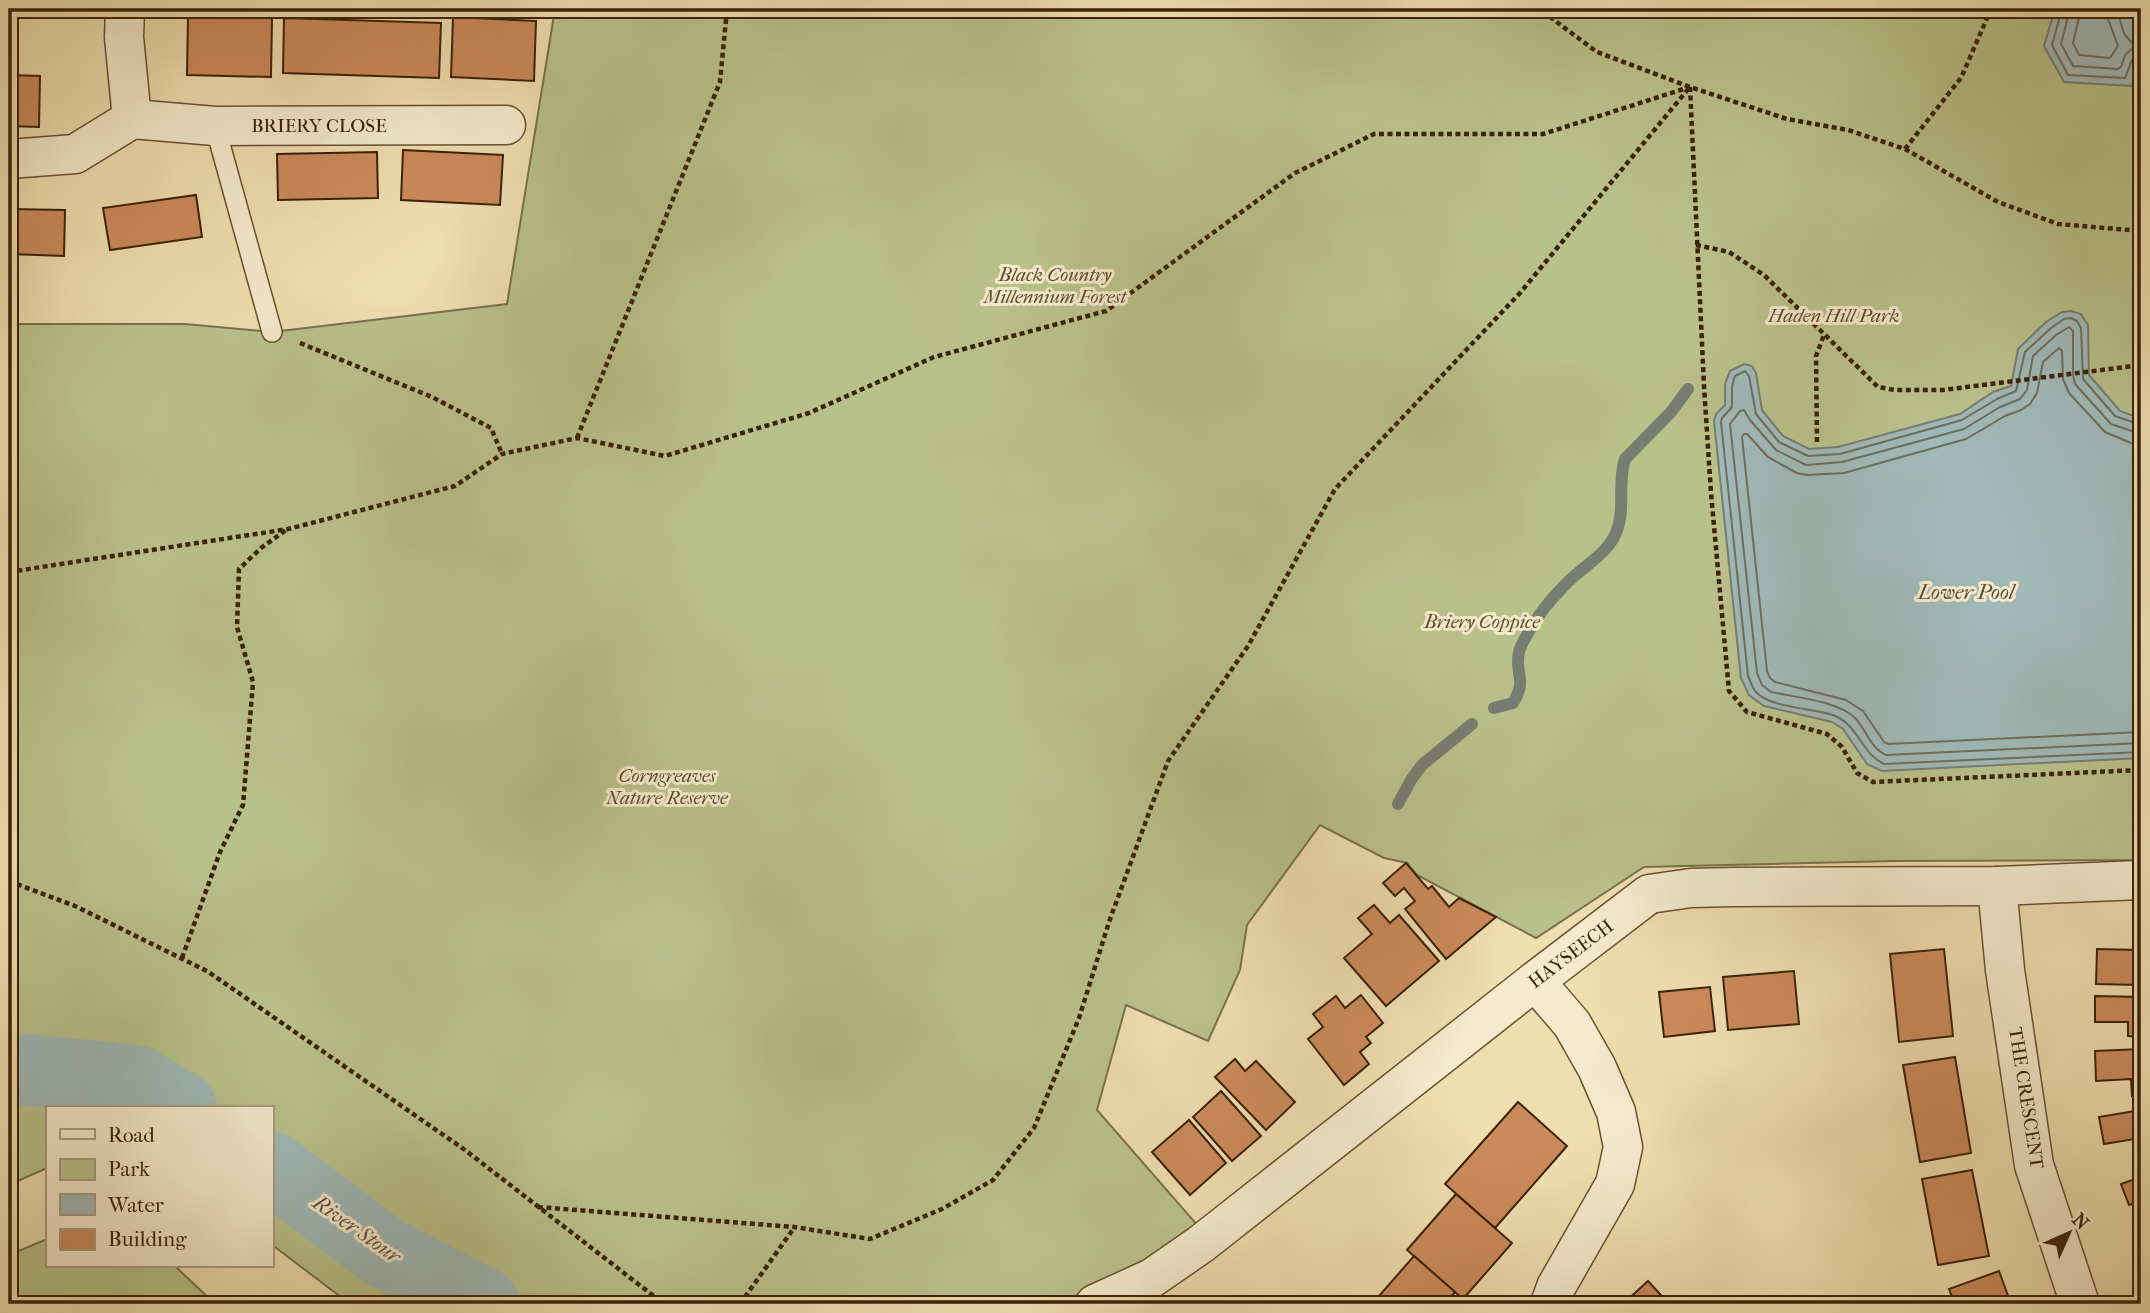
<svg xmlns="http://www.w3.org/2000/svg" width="2150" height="1313" font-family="'IM FELL French Canon',serif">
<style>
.green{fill:#b9c18b;stroke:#7a724a;stroke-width:2}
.water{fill:#a0b9b8;stroke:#787d72;stroke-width:2}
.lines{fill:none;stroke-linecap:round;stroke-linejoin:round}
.shore{stroke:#6e6e60;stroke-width:2}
.stream{stroke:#787d72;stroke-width:12}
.river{stroke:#a0b9b8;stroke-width:72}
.building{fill:#cb8a5b;stroke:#3b2208;stroke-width:2}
.lane-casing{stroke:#685132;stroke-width:22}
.street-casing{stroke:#685132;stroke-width:41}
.path{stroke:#3b2208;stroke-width:4.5;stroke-dasharray:5 3.5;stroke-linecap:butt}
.lane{stroke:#f5eacc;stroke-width:19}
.street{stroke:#f5eacc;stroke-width:38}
.labels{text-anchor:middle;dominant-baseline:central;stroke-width:6;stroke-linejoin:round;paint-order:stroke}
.street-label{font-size:19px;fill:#3b2208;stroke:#f5eacc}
.park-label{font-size:19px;font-style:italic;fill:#5a4a29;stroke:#f5eacc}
.water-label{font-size:21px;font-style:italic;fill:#594f3d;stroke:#f5eacc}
</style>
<rect width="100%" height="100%" fill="#efdeb0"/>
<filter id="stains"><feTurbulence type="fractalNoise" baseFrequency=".00286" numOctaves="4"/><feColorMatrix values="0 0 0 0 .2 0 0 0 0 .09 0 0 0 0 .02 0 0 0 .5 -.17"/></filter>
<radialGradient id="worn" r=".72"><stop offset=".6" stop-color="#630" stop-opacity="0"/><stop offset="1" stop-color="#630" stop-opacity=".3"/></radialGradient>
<g class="green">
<polygon points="555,9 2141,9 2141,860 1893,861 1644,867 1536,938 1417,875 1407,863 1384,858 1320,825 1247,925 1240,970 1208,1041 1126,1005 1097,1110 1199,1227 1143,1269 1055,1304 350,1304 271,1244 271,1108 47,1108 47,1168 9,1185 9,324 185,324 272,332 507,304"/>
<polygon points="47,1239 47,1266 175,1266 215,1304 9,1304 9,1255"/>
</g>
<g class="water">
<path d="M2055,9H2132C2144,46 2142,49 2132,86L2064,82L2044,46Z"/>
<polygon points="2071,311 2081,314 2088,325 2089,375 2120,411 2141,419 2141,758 1882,771 1867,764 1843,729 1832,722 1764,706 1749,695 1741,678 1714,421 1716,414 1725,405 1725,384 1730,371 1744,364 1752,366 1756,373 1762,410 1783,436 1809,449 1838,447 1960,414 1993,392 2011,386 2018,349 2046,322 2062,312"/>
</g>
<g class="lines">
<g class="shore">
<polyline points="2062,9 2052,45 2068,75 2125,78 2132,60 2141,57"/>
<polyline points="2070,9 2061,44 2073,66 2118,69 2121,67 2125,55 2135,46 2124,34 2117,9"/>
<polyline points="2081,9 2073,43 2079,55 2110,58 2118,46 2108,19 2106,9"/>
<path d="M2141,425L2115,416L2083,379L2081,328L2077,321L2071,318L2064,319L2051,328L2025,352L2016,391L1997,399L1962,420L1840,454L1808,456L1779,442L1756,414L1749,376L1745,371L1735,376L1732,386V407L1722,418L1721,422L1748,676C1750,680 1752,687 1755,691C1769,708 1812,708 1833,715C1858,724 1861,753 1884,764L2141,752"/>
<path d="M2141,434L2111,424L2075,384L2073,375V331L2069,327L2056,335L2033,356L2027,390L2020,399L2000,407L1964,429L1842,462L1806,465L1776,450L1750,420L1744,410L1740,411L1730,424L1757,673L1762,685L1771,692C1794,697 1838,701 1855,718C1866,729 1870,748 1886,755L2141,743"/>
<polyline points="2141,444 2131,443 2105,432 2069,393 2063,379 2062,351 2059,348 2043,362 2037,393 2030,404 2021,410 2005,416 1966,439 1844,473 1807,475 1797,473 1768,457 1747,434 1744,434 1742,437 1767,671 1770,678 1775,682 1846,700 1863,711 1884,742 1888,744 2141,732"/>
</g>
<g class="stream">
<path d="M1494,708L1513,703C1528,678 1514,675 1519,652C1521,644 1527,635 1531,628C1539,614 1552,598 1564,586C1581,567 1606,556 1616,533C1626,509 1617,482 1625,459L1671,412L1688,389"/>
<polyline points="1398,804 1411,780 1422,765 1472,724"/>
</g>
<g class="river">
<polyline points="9,1068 137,1081 181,1108"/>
<polyline points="271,1167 384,1252 484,1304"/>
</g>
</g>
<g class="building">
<polygon points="188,16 272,18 271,77 187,75"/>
<polygon points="453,17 536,21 534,81 451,77"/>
<polygon points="284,18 441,23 439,78 283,73"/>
<polygon points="9,75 40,76 39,127 9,126"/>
<polygon points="403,150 503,155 500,205 401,200"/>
<polygon points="377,152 378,198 278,200 277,154"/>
<polygon points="196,195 202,237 110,250 103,208"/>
<polygon points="9,209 65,210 64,256 9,254"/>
<polygon points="1406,863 1428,889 1432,886 1449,907 1459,898 1496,917 1446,959 1405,909 1415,901 1404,888 1395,896 1383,883"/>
<polygon points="1374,905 1390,923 1399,915 1439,961 1386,1006 1344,958 1372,934 1358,918"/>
<polygon points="1944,949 1953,1036 1899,1042 1890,954"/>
<polygon points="2097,949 2141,950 2141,985 2096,984"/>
<polygon points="1794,971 1799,1024 1728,1030 1723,977"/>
<polygon points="1710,987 1715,1031 1664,1037 1659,992"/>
<polygon points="1361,995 1383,1023 1366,1037 1371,1043 1360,1052 1369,1064 1344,1085 1308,1039 1323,1027 1313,1014 1336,996 1345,1008"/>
<polygon points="2095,996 2141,997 2141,1037 2128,1036 2128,1022 2095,1022"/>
<polygon points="2141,1049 2141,1096 2132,1096 2131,1079 2096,1081 2095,1051"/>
<polygon points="1955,1057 1971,1153 1920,1162 1903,1065"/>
<polygon points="1235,1059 1245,1071 1256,1061 1295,1102 1266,1130 1215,1077"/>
<polygon points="1221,1091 1261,1136 1232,1161 1193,1117"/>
<polygon points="1518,1102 1567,1146 1495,1228 1445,1184"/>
<polygon points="2141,1110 2141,1138 2104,1144 2099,1117"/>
<polygon points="1189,1120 1226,1163 1190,1195 1152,1152"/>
<polygon points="1972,1170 1989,1256 1938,1265 1922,1179"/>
<polygon points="2141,1177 2141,1201 2129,1205 2121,1184"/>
<polygon points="1456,1194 1512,1243 1463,1299 1407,1250"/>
<polygon points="1414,1256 1455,1292 1445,1304 1372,1304"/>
<polygon points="1999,1271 2011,1304 1955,1304 1949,1289"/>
<polygon points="1648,1281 1669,1304 1623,1304"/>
</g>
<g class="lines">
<defs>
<polyline id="lane" points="215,126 272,332"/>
<g id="street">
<polyline points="125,9 124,37 132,119 215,126 506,125"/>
<polyline points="9,159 75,154 132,119"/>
<polyline points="1997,886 2005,970 2034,1165 2080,1304"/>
<polyline points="1535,981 1572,1024 1597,1068 1616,1112 1623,1147 1615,1184 1556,1287 1550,1304"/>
<polyline points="1095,1304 1152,1278 1201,1244 1535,981 1649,894 1691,888 1734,887 1997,886 2141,880"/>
</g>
</defs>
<use href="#lane" class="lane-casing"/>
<use href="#street" class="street-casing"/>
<g class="path">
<polyline points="1546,9 1550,17 1597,52 1690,87 1787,119 1848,130 1905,149 1998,202 2058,224 2141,231"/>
<polyline points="1690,87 1704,386 1711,493 1729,691 1747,712 1827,734 1842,747 1857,773 1873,782 2141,770"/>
<polyline points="1905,149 1961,78 1991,9"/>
<polyline points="1696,245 1729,252 1764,275 1878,387 1895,390 1943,390 2141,365"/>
<polyline points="300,343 432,397 491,428 502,454"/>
<polyline points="577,438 720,82 727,9"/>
<polyline points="1817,442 1816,356 1824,335"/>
<polyline points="9,572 288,529 455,486 502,454 577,438 665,456 809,413 934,357 1106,311 1295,173 1374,134 1543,134 1690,87"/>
<polyline points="9,881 75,906 207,971 465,1150 664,1304"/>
<polyline points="182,958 220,852 243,805 253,682 237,627 239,569 261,548 286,530"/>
<polyline points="538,1207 794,1227 870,1239 942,1209 993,1180 1034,1128 1079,1018 1109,922 1168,761 1248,646 1335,489 1520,293 1689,88"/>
<polyline points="740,1304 794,1228"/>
</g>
<use href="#lane" class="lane"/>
<use href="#street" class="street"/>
</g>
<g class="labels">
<g class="street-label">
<text x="319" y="126">BRIERY CLOSE</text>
<text transform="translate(1571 954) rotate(-37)">HAYSEECH</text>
<text transform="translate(2026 1098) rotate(81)">THE CRESCENT</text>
</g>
<g class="park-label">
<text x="1055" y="275">Black Country<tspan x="1055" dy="22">Millennium Forest</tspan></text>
<text x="1834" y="316">Haden Hill Park</text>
<text x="1482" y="622">Briery Coppice</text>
<text x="667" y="776">Corngreaves<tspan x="667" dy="22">Nature Reserve</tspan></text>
</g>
<g class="water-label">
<text x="1966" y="592">Lower Pool</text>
<text transform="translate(357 1229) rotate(35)">River Stour</text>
</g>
</g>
<rect width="2150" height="1313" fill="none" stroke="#efdeb0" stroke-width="35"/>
<rect x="10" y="10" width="2129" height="1292" fill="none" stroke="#3b2208" stroke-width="3.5"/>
<rect x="18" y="18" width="2115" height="1278" fill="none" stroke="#3b2208" stroke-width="2"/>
<rect x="46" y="1106" width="228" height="161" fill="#f5eacc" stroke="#ab9a7e" stroke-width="2"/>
<rect x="60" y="1129" width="35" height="10" fill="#f5eacc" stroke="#ab9a7e" stroke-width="2"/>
<text x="108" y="1142" font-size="21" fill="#3b2208">Road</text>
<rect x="60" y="1159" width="35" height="21" fill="#b9c18b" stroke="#ab9a7e" stroke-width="2"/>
<text x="108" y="1176" font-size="21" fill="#3b2208">Park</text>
<rect x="60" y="1194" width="35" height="21" fill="#a0b9b8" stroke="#ab9a7e" stroke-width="2"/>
<text x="108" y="1212" font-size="21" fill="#3b2208">Water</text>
<rect x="60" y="1229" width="35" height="21" fill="#cb8a5b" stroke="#ab9a7e" stroke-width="2"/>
<text x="108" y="1246" font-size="21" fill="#3b2208">Building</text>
<g transform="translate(2069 1233) rotate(45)" stroke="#f5eacc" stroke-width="5" paint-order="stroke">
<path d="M0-5L12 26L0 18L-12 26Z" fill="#3b2208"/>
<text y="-10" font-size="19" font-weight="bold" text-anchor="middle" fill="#3b2208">N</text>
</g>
<rect width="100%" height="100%" filter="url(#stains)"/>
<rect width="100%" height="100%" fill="url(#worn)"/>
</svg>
